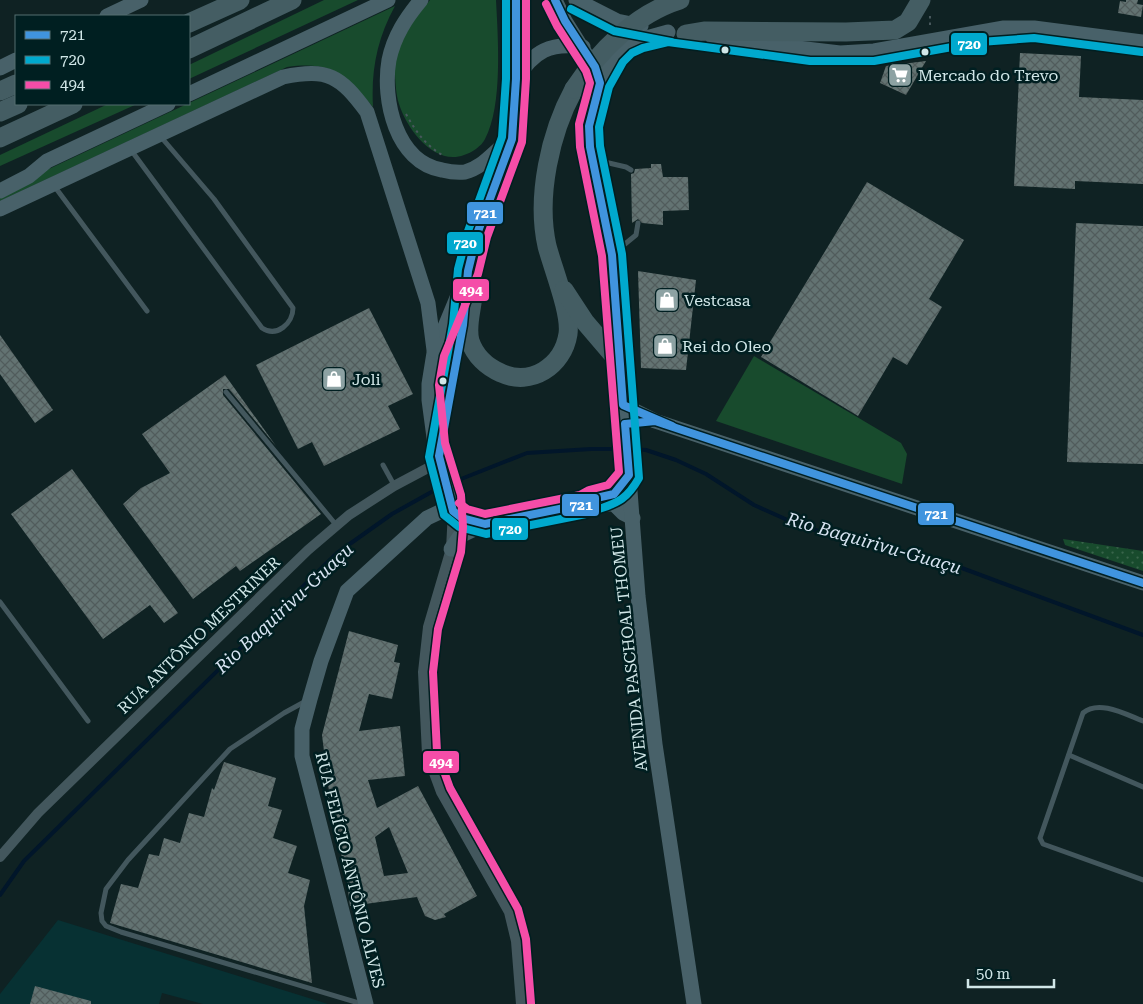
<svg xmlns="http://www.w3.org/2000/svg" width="1143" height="1004" font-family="'Roboto Serif',serif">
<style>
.built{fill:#073133}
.grass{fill:#184b2d}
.park{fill:url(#park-dots)}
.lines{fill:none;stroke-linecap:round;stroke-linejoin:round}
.stream{stroke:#01162a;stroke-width:4}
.building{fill:url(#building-cross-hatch);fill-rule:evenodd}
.path{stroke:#48585d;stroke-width:2;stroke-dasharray:2.5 4;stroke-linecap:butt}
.lane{stroke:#43575d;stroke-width:5}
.street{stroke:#43575d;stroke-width:10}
.secondary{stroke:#486169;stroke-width:15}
.highway{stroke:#445d63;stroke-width:19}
.highway-bridge{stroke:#445d63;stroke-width:19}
.bus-1-casing{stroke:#001f21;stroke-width:11}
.bus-2-casing{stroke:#001f21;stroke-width:11}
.bus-3-casing{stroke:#001f21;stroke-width:11}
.bus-1{stroke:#4094de;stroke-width:8}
.bus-2{stroke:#00a9ce;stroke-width:8}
.bus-3{stroke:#f54da8;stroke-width:8}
.bus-dot{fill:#d1e7e8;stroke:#001f21;stroke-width:2}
.labels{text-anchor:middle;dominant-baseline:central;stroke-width:5;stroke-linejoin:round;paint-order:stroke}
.poi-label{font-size:16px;fill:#d1e7e8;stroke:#001f21;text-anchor:start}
.street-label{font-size:16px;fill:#d1e7e8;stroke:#001f21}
.water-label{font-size:18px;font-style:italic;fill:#d8e5f3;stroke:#001f21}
.line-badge{stroke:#001f21;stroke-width:2}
.badge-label{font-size:14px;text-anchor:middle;font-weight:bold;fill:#fff}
</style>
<defs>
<pattern id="park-dots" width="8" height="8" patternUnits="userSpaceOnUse" patternTransform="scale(1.25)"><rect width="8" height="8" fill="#184b2d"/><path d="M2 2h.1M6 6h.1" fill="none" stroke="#39654b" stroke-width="1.8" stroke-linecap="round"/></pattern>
<pattern id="building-cross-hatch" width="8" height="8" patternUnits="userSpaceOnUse" patternTransform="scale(1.25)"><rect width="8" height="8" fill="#637372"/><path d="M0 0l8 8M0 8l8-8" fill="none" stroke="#515c5c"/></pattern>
</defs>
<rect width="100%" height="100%" fill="#0f2223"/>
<polygon class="built" points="58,920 328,1004 203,1004 162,993 159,1004 0,1004 0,994"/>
<g class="grass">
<polygon points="324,0 358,0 189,79 189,65"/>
<path d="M430,0H496C498,38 503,106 485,139C482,146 471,153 464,155C435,166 407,130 399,104C396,95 395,80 395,70C395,44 414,19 430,0Z"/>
<path d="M395,6C377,39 371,70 373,107C344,74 333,61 287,67L0,201V192Z"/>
<polygon points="108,104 137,104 0,166 0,155"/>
<polygon points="754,356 901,443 907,454 902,484 716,421"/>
</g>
<polygon class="park" points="1063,539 1143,551 1143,571 1065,545"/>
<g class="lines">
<g class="stream">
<polyline points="630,449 646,450 676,460 706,474 754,505 803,527 951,564 1143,635"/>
<polyline points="451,483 527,453 591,449 623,449"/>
<polyline points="0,895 24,861 337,553 392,514 444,485"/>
</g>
</g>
<g class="building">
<polygon points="1126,0 1138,0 1137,4 1143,5 1141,17 1118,13 1120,1 1126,2"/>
<polygon points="1020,53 1081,56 1079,97 1143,100 1143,184 1075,181 1075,189 1014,186"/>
<polygon points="926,61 906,95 880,83 886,66"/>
<polygon points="651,164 661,164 663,177 688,177 689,210 663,211 663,225 642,223 638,219 632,223 631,174 634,173 635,169 651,168"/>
<polygon points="867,182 964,240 929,299 942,307 907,365 893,357 858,416 761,357"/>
<polygon points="1076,223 1143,226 1143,464 1067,462"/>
<polygon points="638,271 696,280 686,370 641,368"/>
<polygon points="369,308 413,394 388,406 400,429 324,466 312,442 298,449 256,365"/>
<polygon points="0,335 53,410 35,423 0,374"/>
<polygon points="225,375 276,446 229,389 223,389 223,395 321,514 240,571 236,566 193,599 123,504 141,488 170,473 142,434"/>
<polygon points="72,469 178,613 164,623 150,605 103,639 11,514"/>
<path d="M349,631L398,645L394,662L400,663L392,699L369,694L359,731L400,726L405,776L368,780L377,808L418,786L477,896L444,914L446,917L435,920L425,916L417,897L350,906L346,874L326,792H329L322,735ZM389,827L408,873L384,876L375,837Z"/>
<polygon points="224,762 276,778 268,806 282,810 273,838 297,846 288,873 310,880 304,906 312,983 110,923 121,884 138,888 149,854 159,856 164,838 180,843 189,813 204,817 212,788 214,790"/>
<polygon points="35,986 91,1001 91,1004 30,1004"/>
</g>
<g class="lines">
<g class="path">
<polyline points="930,16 930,28"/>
<path d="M406,114C416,132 426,146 444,156"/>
</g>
<g class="lane">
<path d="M131,150L262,328C277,338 293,323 293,308L214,199L161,137"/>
<polyline points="596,160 626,167 631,170"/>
<polyline points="55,187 147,311"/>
<polyline points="614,253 636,235 638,223"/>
<polyline points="226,392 337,526"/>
<polyline points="441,448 461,333"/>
<polyline points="383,465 394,485"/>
<polyline points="0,602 88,721"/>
<polyline points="306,701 284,713 230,749 128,860 106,889 101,913 102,921 106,926 121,932 362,1004"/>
<path d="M1143,721C1127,715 1099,699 1083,713L1040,838L1043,844L1143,880"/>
<polyline points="1069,755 1143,787"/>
</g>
<g class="street">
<polyline points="453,511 451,549 428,627 423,672 427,754 441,792 509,912 516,941 521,1004"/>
<polyline points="0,857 38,813 308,550 349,515 394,486 441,461"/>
</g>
<g class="secondary">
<path d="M421,0C406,18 394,36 389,60C382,100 396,162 442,170C450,172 457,173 465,172C485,167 495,149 512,139"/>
<polyline points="516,0 516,79 512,139 477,234 468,271 434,353 429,384 429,400 435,445 451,497 453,511 462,518 485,524 584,504 614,504 623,513 633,518"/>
<polyline points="555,0 565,21 597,72"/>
<polyline points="576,0 617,21 641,26"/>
<polyline points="107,16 141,0"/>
<polyline points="668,32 632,42 615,56 600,83 589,126 590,147 612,255 638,596 655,744 694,1004"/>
<polyline points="713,38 840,53 874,51 1004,28 1034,28 1143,42"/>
<polyline points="0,68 16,60"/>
<path d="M516,79C534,51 550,42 583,47"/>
<polyline points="189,94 388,0"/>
<polyline points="0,191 29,176 47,161 168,104"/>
<path d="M0,209L283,77C329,68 340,76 367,112L428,303L434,350"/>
<polyline points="623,405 655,421 1143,583"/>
<polyline points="597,498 614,494 629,475"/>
<polyline points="451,549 460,536 485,524"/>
<polyline points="366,1004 302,756 302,729 310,699 321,661 347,591 427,518 446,509 452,501"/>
</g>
<g class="highway">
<polyline points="189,23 240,0"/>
<polyline points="686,34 704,31 846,32 895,30 908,22 921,0"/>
<polyline points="189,49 292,0"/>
<polyline points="0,91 16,84"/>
<polyline points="0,112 18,104"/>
<polyline points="0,138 73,104"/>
<path d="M468,271C469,275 472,280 473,285C475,303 465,323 470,341C475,356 487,367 501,373C531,387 563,366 568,334C571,313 553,269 547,246C536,197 550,133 574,89"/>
<polyline points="564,290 585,322 620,363"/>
</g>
<path class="highway-bridge" d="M574,89C599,51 635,14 680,0"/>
<defs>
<g id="bus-1">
<polyline points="516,0 516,79 512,139 477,234 468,271 463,325 439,456 453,511 462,518 485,524 584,504 592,499 614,494 629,475 625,424 655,421 1143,583"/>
<polyline points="555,0 565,21 595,67 600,83 589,126 590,147 612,255 623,405 672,426"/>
</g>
<g id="bus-2">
<path d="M506,0V79L502,137L468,231L458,269L453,324L429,457L444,515L459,527L486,534L586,514C612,503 623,506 639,478L622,254L600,146L599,127L609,87L623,62L632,53L643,48L668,42L810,61H874L980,42L1034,38L1142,52"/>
<polyline points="571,9 614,31 671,42"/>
</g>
<g id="bus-3">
<polyline points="526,0 526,79 522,142 487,237 478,274 444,356 439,385 445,443 461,495 463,527 461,552 438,629 433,672 437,752 450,788 518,909 526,939 531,1003"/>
<polyline points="459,503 467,509 485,514 580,495 589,490 608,485 619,472 602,256 580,147 579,124 590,83 586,71 557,26 546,4"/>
</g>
</defs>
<use href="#bus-1" class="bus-1-casing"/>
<use href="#bus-2" class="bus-2-casing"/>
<use href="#bus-3" class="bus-3-casing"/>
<use href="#bus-1" class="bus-1"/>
<use href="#bus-2" class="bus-2"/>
<use href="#bus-3" class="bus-3"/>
</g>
<defs>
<symbol id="supermarket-square" viewBox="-11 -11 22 22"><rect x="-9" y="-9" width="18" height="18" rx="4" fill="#8da2a3" stroke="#001f21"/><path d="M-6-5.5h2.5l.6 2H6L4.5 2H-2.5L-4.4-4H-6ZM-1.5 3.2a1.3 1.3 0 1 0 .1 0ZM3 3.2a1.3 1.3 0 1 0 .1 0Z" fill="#fff"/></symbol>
<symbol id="shop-square" viewBox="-11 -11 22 22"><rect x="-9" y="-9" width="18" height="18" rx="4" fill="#8da2a3" stroke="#001f21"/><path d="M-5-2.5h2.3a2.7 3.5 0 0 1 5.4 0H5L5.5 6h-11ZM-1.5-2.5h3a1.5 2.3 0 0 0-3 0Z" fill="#fff"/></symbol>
</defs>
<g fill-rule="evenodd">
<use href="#supermarket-square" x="886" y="61" width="28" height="28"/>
<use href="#shop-square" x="653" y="286" width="28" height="28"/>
<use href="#shop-square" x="651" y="332" width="28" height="28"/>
<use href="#shop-square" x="320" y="365" width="28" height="28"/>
</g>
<g class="bus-dot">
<circle cx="725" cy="50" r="4.5"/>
<circle cx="925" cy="52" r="4.5"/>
<circle cx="443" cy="381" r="4.5"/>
</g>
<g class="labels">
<g class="poi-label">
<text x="918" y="75">Mercado do Trevo</text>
<text x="684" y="300">Vestcasa</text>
<text x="682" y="346">Rei do Oleo</text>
<text x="352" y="379">Joli</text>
</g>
<g class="street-label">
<text transform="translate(199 635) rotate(-44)">RUA ANTÔNIO MESTRINER</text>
<text transform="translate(629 649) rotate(-96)">AVENIDA PASCHOAL THOMEU</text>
<text transform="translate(350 870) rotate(76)">RUA FELÍCIO ANTÔNIO ALVES</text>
</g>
<g class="water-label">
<text transform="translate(874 543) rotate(16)">Rio Baquirivu-Guaçu</text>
<text transform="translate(284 608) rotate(-43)">Rio Baquirivu-Guaçu</text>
</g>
</g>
<g class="line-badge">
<rect x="950" y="32" width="38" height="24" rx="5" fill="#00a9ce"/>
<rect x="466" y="201" width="38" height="24" rx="5" fill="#4094de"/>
<rect x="446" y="231" width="38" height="24" rx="5" fill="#00a9ce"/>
<rect x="452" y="278" width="38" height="24" rx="5" fill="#f54da8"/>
<rect x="561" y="493" width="39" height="24" rx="5" fill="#4094de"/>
<rect x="917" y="502" width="38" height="24" rx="5" fill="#4094de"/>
<rect x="491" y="517" width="38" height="24" rx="5" fill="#00a9ce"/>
<rect x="422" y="750" width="38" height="24" rx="5" fill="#f54da8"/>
</g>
<g class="badge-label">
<text x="969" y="49">720</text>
<text x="485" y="218">721</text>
<text x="465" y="248">720</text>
<text x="471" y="295">494</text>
<text x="581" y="510">721</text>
<text x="936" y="519">721</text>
<text x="510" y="534">720</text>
<text x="441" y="767">494</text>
</g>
<rect x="15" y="15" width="175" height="90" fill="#001f21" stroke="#546f71"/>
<rect x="25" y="31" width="25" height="8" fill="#4094de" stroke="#546f71"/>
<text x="60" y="40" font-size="15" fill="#d1e7e8">721</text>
<rect x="25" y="56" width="25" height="8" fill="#00a9ce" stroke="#546f71"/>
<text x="60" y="65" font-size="15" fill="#d1e7e8">720</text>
<rect x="25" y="81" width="25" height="8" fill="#f54da8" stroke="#546f71"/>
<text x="60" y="90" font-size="15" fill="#d1e7e8">494</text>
<path d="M968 979v8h86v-8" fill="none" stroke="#d1e7e8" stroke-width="2.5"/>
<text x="976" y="979" font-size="15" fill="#d1e7e8" stroke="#001f21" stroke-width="4" paint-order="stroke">50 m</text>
</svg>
